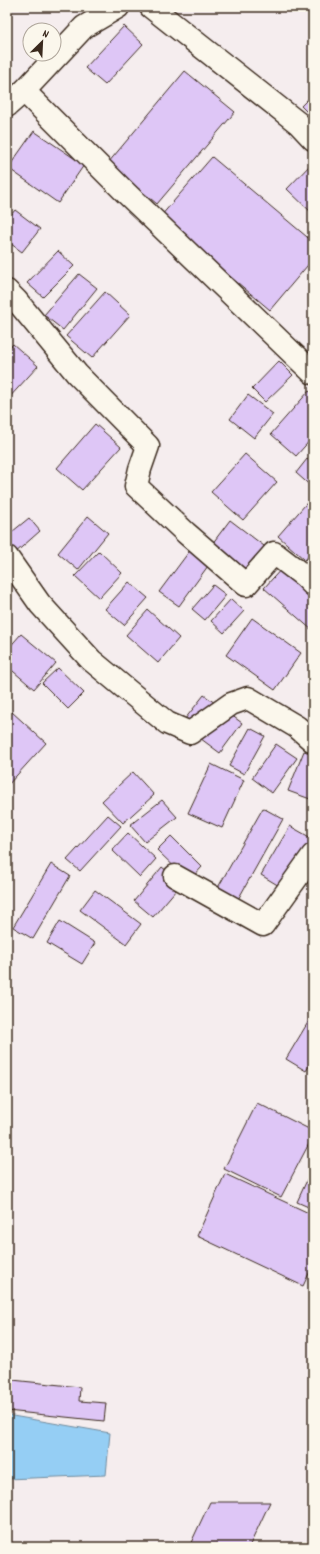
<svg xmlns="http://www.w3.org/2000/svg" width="320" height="1554" font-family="Dekko,sans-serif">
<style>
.water{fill:#95cef4;stroke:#718c9e}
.building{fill:#dec6f6;stroke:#3b2a1e}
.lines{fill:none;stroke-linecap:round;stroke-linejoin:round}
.minor-casing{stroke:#3b2a1e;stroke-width:25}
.minor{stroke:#fbf7ec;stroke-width:22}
</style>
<rect width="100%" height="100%" fill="#f5edee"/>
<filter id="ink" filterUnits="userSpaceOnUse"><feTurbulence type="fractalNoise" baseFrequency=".025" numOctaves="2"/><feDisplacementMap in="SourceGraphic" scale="8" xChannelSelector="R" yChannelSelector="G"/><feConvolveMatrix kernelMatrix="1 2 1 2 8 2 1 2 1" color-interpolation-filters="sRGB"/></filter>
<g filter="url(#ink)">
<polygon class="water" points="7,1415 110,1433 106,1475 7,1479"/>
<g class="building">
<polygon points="124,26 143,44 105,85 85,68"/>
<polygon points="185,71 235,112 157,204 108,163"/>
<polygon points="313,94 313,115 311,116 301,106"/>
<polygon points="34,131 84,165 58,203 8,168"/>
<polygon points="212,157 313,242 313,259 270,310 160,217"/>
<polygon points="313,162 313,214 287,189"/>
<polygon points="15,210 40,229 22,252 7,241 7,220"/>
<polygon points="58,251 74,266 43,297 27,283"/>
<polygon points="79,274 97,288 63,330 44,315"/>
<polygon points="105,292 130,315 92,358 66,336"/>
<polygon points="13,344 38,366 7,400 7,350"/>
<polygon points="279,361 293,375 265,402 252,389"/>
<polygon points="309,391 313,394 313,437 296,456 271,434"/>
<polygon points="248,395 273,414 254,438 230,419"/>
<polygon points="95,424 121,447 82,490 57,468"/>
<polygon points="245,454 277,482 243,520 211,492"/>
<polygon points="307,459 313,464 313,488 296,473"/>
<polygon points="312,497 313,551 305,560 278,536"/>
<polygon points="88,516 108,533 78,570 58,553"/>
<polygon points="29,518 40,531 14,554 7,546 7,536"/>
<polygon points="230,520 268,549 249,573 212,544"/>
<polygon points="194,545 213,559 179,606 159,592"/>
<polygon points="99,551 122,573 99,598 75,576"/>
<polygon points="283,567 313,593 313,631 264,588"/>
<polygon points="129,582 148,598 124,625 105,609"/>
<polygon points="213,585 226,595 205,620 192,609"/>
<polygon points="231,599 244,611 224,633 211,621"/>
<polygon points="148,610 179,638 158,663 126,635"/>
<polygon points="252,618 301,653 275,690 226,655"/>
<polygon points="21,634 56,663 34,689 7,666 7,650"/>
<polygon points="58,668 84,693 68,709 42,683"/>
<polygon points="204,695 242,723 220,753 181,724"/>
<polygon points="12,712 46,743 7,786 7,717"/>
<polygon points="250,728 265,736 244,774 229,766"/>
<polygon points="276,744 297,758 272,793 252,778"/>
<polygon points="304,751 313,754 313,800 288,791"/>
<polygon points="211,764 244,780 222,828 188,813"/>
<polygon points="133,772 154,795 123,823 102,801"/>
<polygon points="162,800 177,817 145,842 130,825"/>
<polygon points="263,808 283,819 236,903 216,891"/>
<polygon points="108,815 121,826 80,871 67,860"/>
<polygon points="290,826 313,839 313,863 294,895 261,875"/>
<polygon points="128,833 156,859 140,877 112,850"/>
<polygon points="171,836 202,867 189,881 157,850"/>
<polygon points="51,864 70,876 33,939 13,927"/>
<polygon points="162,867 182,883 153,917 134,901"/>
<polygon points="95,890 141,924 126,944 80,910"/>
<polygon points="60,921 95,943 82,964 47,943"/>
<polygon points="313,1014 313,1060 306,1071 286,1059"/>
<polygon points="257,1103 313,1131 313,1136 281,1197 224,1169"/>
<polygon points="313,1167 313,1209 297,1202"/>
<polygon points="225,1174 313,1215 313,1265 303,1286 197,1236"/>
<polygon points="12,1380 80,1387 79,1401 106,1403 104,1421 7,1411 7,1392"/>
<polygon points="210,1502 270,1502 249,1547 189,1547"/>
</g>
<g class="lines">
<defs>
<g id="minor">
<polyline points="151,7 298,123 313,139"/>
<polyline points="24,91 125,192 313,373"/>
<polyline points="7,106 24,91 84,27 118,7"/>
<polyline points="7,291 16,300 77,374 148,446 140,469 136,486 186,533 246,585 274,553 304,576 313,585"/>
<polyline points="7,557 40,604 91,660 167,723 190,733 231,704 248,698 297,727 313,741"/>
<polyline points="175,876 263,925 313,855"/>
</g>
</defs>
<use href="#minor" class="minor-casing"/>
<use href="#minor" class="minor"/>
</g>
</g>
<rect width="320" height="1554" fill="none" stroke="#fbf7ec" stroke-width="24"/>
<rect x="12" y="12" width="296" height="1530" fill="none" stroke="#3b2a1e" stroke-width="1.5" filter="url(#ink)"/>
<g transform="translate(42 42) rotate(24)"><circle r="19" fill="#fbf7ec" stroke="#aea59a"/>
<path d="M0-3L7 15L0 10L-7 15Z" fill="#3b2a1e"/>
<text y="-6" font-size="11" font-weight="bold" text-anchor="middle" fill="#3b2a1e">N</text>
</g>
</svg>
